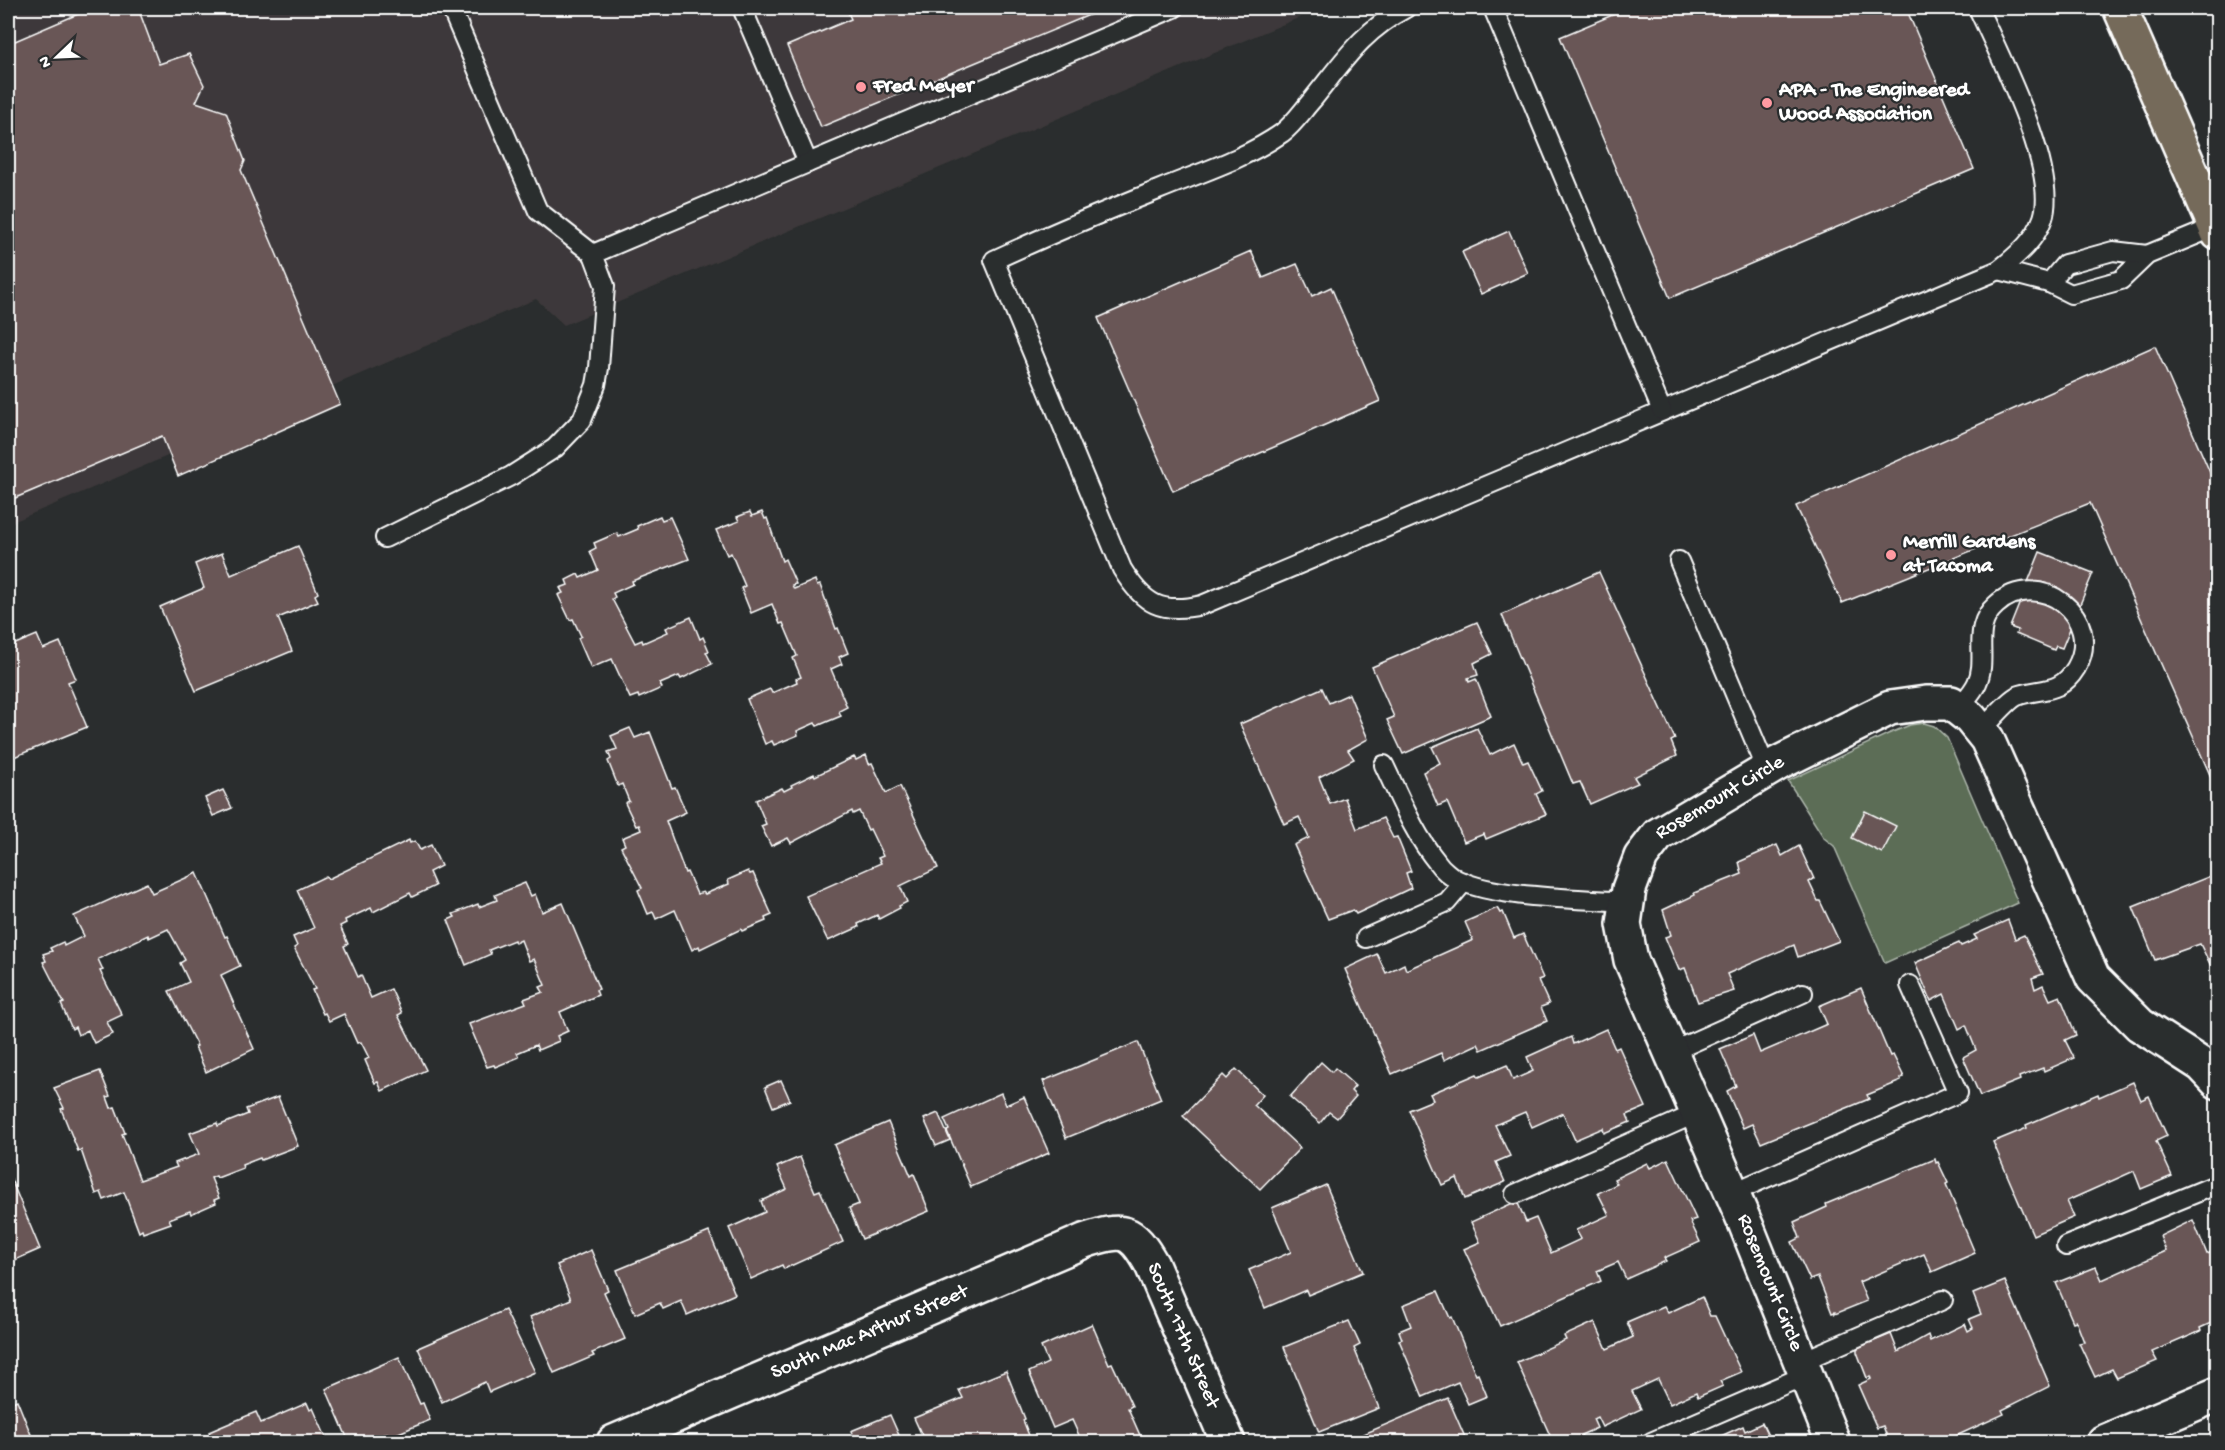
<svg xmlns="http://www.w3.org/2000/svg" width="2225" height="1450" font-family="'Gochi Hand',sans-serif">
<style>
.built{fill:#3d393a}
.green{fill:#5b6d57;stroke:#adb6ab;stroke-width:1.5}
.building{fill:#695656;stroke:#fff;stroke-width:1.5}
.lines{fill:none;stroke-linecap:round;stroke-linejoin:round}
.lane-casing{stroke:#fff;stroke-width:22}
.street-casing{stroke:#fff;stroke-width:38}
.primary-casing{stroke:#fff;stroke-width:38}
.lane{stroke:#2a2d2e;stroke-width:18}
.street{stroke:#2a2d2e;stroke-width:33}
.primary{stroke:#746a5a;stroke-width:33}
.poi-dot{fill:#ff9aa2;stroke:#2a2d2e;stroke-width:2}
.labels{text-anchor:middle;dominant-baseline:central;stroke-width:4.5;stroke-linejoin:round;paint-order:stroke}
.poi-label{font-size:21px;font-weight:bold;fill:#fff;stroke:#2a2d2e;text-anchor:start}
.street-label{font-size:21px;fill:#fff;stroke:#2a2d2e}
</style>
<rect width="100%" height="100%" fill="#2a2d2e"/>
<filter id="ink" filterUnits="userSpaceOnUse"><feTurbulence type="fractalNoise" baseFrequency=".0167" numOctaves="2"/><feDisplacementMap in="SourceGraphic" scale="12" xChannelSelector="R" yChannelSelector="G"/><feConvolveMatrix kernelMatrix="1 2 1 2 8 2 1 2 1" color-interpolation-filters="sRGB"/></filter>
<g filter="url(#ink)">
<polygon class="built" points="8,8 1322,8 564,325 536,299 8,524"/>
<polygon class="green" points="1924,723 1934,726 1947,738 2018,903 1885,963 1834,846 1824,838 1788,781 1888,734 1910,725"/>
<g class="building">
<polygon points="92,8 138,8 159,64 189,54 204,85 196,102 226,112 245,161 241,170 340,404 178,476 162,436 8,501 8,111 16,108 8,85 8,44"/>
<polygon points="846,8 1106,8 821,127 787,46 851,19"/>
<polygon points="1629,8 1906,8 1974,169 1670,298 1560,37"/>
<polygon points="1509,231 1528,273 1481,294 1462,252"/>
<polygon points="1251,251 1263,278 1297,264 1312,296 1331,287 1380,401 1173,491 1098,318"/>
<polygon points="2155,346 2218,491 2218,793 2090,503 1842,603 1796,506"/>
<polygon points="750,512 752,516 762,512 765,519 767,518 782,561 785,559 796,584 792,585 794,589 815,580 817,586 820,585 836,629 838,628 848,653 839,657 842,664 831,669 847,707 839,711 841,716 817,726 815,723 797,731 798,735 774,745 772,741 765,744 747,699 770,689 772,693 797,682 796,679 801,677 793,658 797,656 783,623 780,624 772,604 751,613 741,588 745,586 731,553 727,555 716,530 739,521 737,517"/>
<polygon points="660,516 662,520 670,517 689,559 632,581 633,584 613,593 615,597 612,599 635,643 642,640 643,643 668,632 666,628 691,617 700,639 703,637 709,651 706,652 712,664 681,679 679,676 660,684 662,688 639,698 638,695 630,698 612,659 591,668 578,638 581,636 573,619 570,620 558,595 563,593 560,588 568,585 566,580 578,574 580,578 598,570 590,551 596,548 594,543 617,533 619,537 638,529 637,526"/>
<polygon points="298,546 318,593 315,595 318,601 278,618 292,651 196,691 160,607 204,588 195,564 222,553 231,575"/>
<polygon points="2040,552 2093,573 2062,648 2056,646 2054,650 2016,634 2018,630 2010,627"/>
<polygon points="1599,572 1675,739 1671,741 1677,756 1634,777 1638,783 1590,804 1580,782 1573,784 1502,615"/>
<polygon points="1477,622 1492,654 1474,663 1478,675 1468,678 1469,682 1476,679 1491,716 1403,754 1387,720 1394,717 1372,667"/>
<polygon points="37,635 43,649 60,642 76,679 68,682 87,727 9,759 8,755 8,647"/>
<polygon points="1322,688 1329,703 1349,694 1368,739 1348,750 1354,759 1319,777 1330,804 1345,798 1357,829 1383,818 1393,838 1397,837 1411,871 1406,873 1411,888 1356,914 1353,910 1328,919 1294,845 1309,838 1299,817 1284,824 1240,724"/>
<polygon points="630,728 635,738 650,732 672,788 675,787 686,812 666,821 685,873 687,872 697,894 703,892 705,894 729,884 728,880 748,871 750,874 753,873 772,915 765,918 766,921 742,931 741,929 700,949 699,946 692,950 675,910 656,919 653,912 648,914 638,890 642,888 621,847 625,845 622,838 641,830 639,825 636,826 625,803 629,801 622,784 618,786 608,761 611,759 608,752 617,749 611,736"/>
<polygon points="1477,728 1490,755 1514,743 1523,763 1528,761 1542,791 1536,794 1546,814 1486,839 1484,834 1464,842 1447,802 1438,806 1423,772 1440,763 1432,747"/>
<polygon points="866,755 869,764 872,763 886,793 900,786 938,868 900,886 907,902 899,906 900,908 879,919 877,915 858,924 859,927 828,941 806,896 881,863 878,858 883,856 870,829 868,830 859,811 853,814 852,811 791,843 788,838 771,846 761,826 766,824 756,800 782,788 784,791 792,787 791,785 814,774 815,776 854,757 856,760"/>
<polygon points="223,790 232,808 213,816 205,798"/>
<polygon points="1865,811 1896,826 1882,853 1852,838"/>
<polygon points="409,840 410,843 415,841 420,850 431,845 441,866 429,872 435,886 412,897 410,893 373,912 371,908 345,920 346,923 340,926 348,944 344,946 358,977 361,975 371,998 391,989 402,1013 398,1015 426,1070 382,1091 378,1082 375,1083 365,1060 369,1058 361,1042 357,1043 344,1014 329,1021 325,1013 323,1014 312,990 315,989 294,948 297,946 293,937 314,928 297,890 326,876 328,879"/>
<polygon points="1777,845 1782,856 1799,846 1814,879 1809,882 1818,901 1820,901 1839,941 1798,957 1794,945 1727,974 1734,991 1698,1002 1685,968 1679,970 1665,937 1671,935 1663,910 1695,895 1694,893 1742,874 1739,862"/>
<polygon points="197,873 225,937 227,936 240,966 221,975 254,1049 206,1072 195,1047 197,1046 169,991 189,982 180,963 185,960 168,929 149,938 148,935 98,959 103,970 100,971 122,1015 107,1022 113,1034 94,1043 88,1030 78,1035 75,1027 72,1029 61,1004 64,1003 43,962 46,961 43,954 52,951 50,948 63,942 64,946 84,936 74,916 147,883 152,893"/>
<polygon points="2218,873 2218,980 2200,944 2155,960 2133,907"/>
<polygon points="525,883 531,896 535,894 542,912 563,903 599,989 596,990 598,995 560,1012 568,1031 557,1036 559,1041 538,1050 536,1045 517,1053 519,1057 495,1067 494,1065 487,1067 469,1024 526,1003 524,999 543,992 540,987 545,985 534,959 529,961 521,940 515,943 514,940 489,950 491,954 466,965 448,920 455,917 453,914 478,904 479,907 497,900 495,895"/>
<polygon points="1497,908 1500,913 1503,912 1514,938 1523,934 1543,978 1538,980 1549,1004 1541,1007 1547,1021 1481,1050 1478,1044 1444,1060 1441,1053 1392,1074 1345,969 1377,954 1386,973 1404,964 1406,970 1473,940 1465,922"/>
<polygon points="2008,920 2015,939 2024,935 2043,974 2032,978 2035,989 2043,985 2050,1000 2060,996 2076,1035 2065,1040 2074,1058 2044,1071 2043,1068 2019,1077 2020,1080 1980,1096 1963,1057 1976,1050 1966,1025 1959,1029 1944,994 1931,1001 1915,963 1959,943 1961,946 1977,939 1974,935"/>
<polygon points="1861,988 1890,1056 1893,1055 1904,1077 1901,1078 1901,1081 1867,1095 1869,1099 1761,1143 1752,1124 1743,1128 1727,1091 1736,1086 1720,1049 1753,1035 1760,1053 1827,1024 1819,1006"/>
<polygon points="1606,1029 1615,1049 1619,1047 1646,1107 1627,1115 1630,1122 1604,1133 1603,1128 1575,1140 1563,1113 1532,1127 1525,1112 1495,1125 1510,1156 1496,1162 1505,1182 1465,1199 1457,1178 1442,1185 1409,1110 1433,1100 1430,1094 1477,1074 1479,1077 1507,1065 1513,1080 1533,1071 1527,1057 1571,1037 1573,1044"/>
<polygon points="1138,1042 1161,1099 1066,1138 1043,1081"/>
<polygon points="1321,1062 1332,1072 1335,1068 1355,1086 1351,1091 1356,1096 1337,1118 1329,1112 1320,1123 1290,1097"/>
<polygon points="1236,1069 1263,1095 1254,1105 1300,1148 1260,1189 1183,1116 1223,1075 1227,1079"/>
<polygon points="100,1071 110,1096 107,1097 111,1108 115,1107 125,1133 122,1134 140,1180 177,1167 175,1163 199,1154 190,1133 217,1123 218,1126 248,1114 246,1109 278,1097 298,1146 261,1160 260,1158 242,1165 243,1168 217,1178 216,1176 211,1178 219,1198 214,1200 216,1203 191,1214 190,1211 169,1219 171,1223 143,1233 142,1230 139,1232 124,1192 104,1200 101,1192 96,1194 81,1150 78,1151 61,1109 64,1108 54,1088"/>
<polygon points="781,1080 790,1100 773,1107 765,1087"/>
<polygon points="2133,1082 2141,1100 2149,1096 2167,1136 2156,1141 2172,1176 2141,1189 2134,1171 2067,1201 2074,1217 2033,1235 1993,1142 2027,1128 2026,1125 2098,1094 2099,1097"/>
<polygon points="1001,1093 1006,1105 1024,1097 1049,1153 971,1187 947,1131 949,1130 944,1119"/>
<polygon points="938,1113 950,1140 936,1146 924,1119"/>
<polygon points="888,1122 911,1176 914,1174 929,1211 862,1239 849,1208 859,1204 834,1145"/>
<polygon points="800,1157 815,1192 820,1190 843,1242 784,1269 782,1265 751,1279 729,1228 765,1212 761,1201 787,1189 777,1167"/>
<polygon points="1668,1159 1696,1219 1690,1221 1700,1242 1664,1258 1666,1261 1626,1279 1618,1262 1597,1271 1601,1281 1500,1326 1464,1249 1480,1242 1471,1222 1517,1201 1526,1222 1536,1218 1551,1253 1581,1239 1576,1230 1609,1215 1598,1193 1617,1184 1614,1179 1647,1163 1650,1168"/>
<polygon points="1935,1159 1936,1163 1938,1162 1948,1183 1946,1184 1975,1253 1932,1272 1924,1254 1859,1282 1867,1301 1835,1314 1835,1312 1832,1313 1818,1277 1810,1280 1792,1242 1800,1238 1794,1222 1827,1207 1826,1204"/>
<polygon points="8,1172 40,1249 8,1263"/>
<polygon points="1326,1185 1363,1272 1308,1295 1306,1290 1265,1308 1249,1270 1291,1252 1272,1208"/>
<polygon points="2193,1220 2207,1254 2215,1251 2218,1256 2218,1320 2200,1328 2201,1331 2152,1352 2157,1361 2117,1378 2112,1369 2095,1377 2079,1343 2084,1342 2076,1321 2073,1322 2056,1283 2096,1267 2102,1280 2166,1251 2160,1236"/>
<polygon points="709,1232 735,1294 687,1315 681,1301 663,1309 660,1303 635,1314 617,1270"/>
<polygon points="591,1250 608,1290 604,1292 625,1339 592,1353 594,1356 554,1373 530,1317 571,1299 557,1265"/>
<polygon points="2005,1281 2050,1386 2002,1410 2004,1414 1943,1442 1889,1442 1883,1426 1877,1428 1858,1385 1871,1379 1870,1376 1867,1378 1857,1352 1857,1348 1891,1334 1898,1352 1928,1335 1930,1341 1965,1324 1968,1331 1973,1328 1969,1319 1981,1314 1973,1294"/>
<polygon points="1438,1291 1450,1318 1452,1317 1476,1375 1478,1374 1487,1396 1468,1404 1458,1382 1423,1397 1399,1340 1402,1339 1399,1331 1411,1326 1403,1305"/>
<polygon points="1702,1297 1710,1316 1715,1316 1741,1372 1720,1381 1723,1386 1698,1397 1696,1392 1670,1404 1658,1379 1632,1391 1641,1409 1602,1427 1597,1417 1593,1419 1597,1428 1581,1435 1584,1442 1553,1442 1517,1362 1566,1340 1564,1336 1595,1322 1607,1349 1633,1337 1627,1322 1664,1306 1668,1313"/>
<polygon points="505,1310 535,1372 489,1392 485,1382 442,1402 418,1348"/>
<polygon points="1349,1321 1360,1345 1354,1348 1379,1408 1319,1432 1284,1347"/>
<polygon points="1092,1324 1109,1364 1112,1363 1132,1406 1128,1408 1143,1442 1082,1442 1072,1420 1053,1428 1029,1372 1048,1363 1041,1347"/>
<polygon points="399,1357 420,1404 423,1403 430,1420 389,1437 387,1433 365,1442 349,1442 326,1389"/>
<polygon points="1006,1371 1025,1419 1023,1420 1030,1438 1025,1440 1026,1442 925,1442 914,1418 963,1398 959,1390"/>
<polygon points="1448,1398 1467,1442 1354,1442 1352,1439"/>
<polygon points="17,1400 34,1442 8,1442 8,1404"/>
<polygon points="307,1403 310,1410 313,1408 328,1442 214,1442 209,1432 256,1412 261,1423"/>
<polygon points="890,1415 902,1442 850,1442 855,1440 851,1431"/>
<polygon points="1762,1423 1771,1442 1710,1441 1743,1426 1745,1431"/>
</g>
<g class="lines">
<defs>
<g id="lane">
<polyline points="742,8 808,163"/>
<path d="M1406,8C1362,31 1343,62 1313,99C1303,110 1294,124 1282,133C1245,159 1199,173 1158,190C1103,212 1048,235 994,260L1122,569C1144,605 1161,614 1202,605L1999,270C2017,255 2035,241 2043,218C2059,170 1999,55 1978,8"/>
<polyline points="1493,8 1662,411"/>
<polyline points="593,254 1174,8"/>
<polyline points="1999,270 2049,283 2071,294 2121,280 2147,255 2215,227"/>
<polyline points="2049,283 2065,264 2077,261 2113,251 2147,255"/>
<polyline points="385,538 511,476 555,448 582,420 596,385 599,368 605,286 593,254 538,211 451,8"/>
<polyline points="1679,561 1767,770"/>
<path d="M1958,709C1964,701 1973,692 1977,683C1989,657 1970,628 1996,605C2039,566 2105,618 2076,668C2059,696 2040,687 2017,696C2007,701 1989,723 1981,731"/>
<path d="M1384,765C1400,798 1414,834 1437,862C1441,868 1451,877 1458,880C1501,899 1578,898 1627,902"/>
<polyline points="1366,938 1447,902 1464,882"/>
<polyline points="1671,1052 1803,993"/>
<polyline points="1732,1193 1958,1093 1910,985"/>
<polyline points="1515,1194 1697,1113"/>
<polyline points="2066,1246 2218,1184"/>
<polyline points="1800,1362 1943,1300"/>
<polyline points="1651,1442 1806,1375"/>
</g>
<g id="street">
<path id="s1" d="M614,1442L1084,1241C1123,1228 1131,1228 1152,1265L1228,1442"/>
<path id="s2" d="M1833,1442L1746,1225L1631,960L1624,924L1629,889L1641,857L1658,835L1779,763L1890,708L1926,703H1951L1970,718L1987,739L2093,978L2140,1025L2202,1065L2218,1082"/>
<polyline points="2104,1442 2218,1394"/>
</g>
<polyline id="primary" points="2120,8 2218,233"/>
</defs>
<use href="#lane" class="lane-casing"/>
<use href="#street" class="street-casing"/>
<use href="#primary" class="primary-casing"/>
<use href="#lane" class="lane"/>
<use href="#street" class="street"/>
<use href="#primary" class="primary"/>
</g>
</g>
<g class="poi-dot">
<circle cx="861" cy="87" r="6"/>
<circle cx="1767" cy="103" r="6"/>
<circle cx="1891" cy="555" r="6"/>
</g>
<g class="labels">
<g class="poi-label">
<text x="873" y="87">Fred Meyer</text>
<text x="1779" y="91">APA - The Engineered<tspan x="1779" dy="24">Wood Association</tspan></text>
<text x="1903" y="543">Merrill Gardens<tspan x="1903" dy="24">at Tacoma</tspan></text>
</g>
<g class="street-label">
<text stroke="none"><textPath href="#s2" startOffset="729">Rosemount Circle</textPath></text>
<text transform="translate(1769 1283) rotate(68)">Rosemount Circle</text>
<text stroke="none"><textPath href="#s1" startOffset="278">South Mac Arthur Street</textPath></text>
<text stroke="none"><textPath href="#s1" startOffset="672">South 17th Street</textPath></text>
</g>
</g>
<rect width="2225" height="1450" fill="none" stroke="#2a2d2e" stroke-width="30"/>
<rect x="15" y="15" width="2195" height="1420" fill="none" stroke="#fff" stroke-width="2" filter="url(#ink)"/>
<g transform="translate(57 57) rotate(247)" stroke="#2a2d2e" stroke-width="4.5" paint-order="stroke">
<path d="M0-4.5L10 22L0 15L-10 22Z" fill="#ffffff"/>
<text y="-9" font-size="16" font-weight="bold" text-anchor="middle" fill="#ffffff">N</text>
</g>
</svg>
